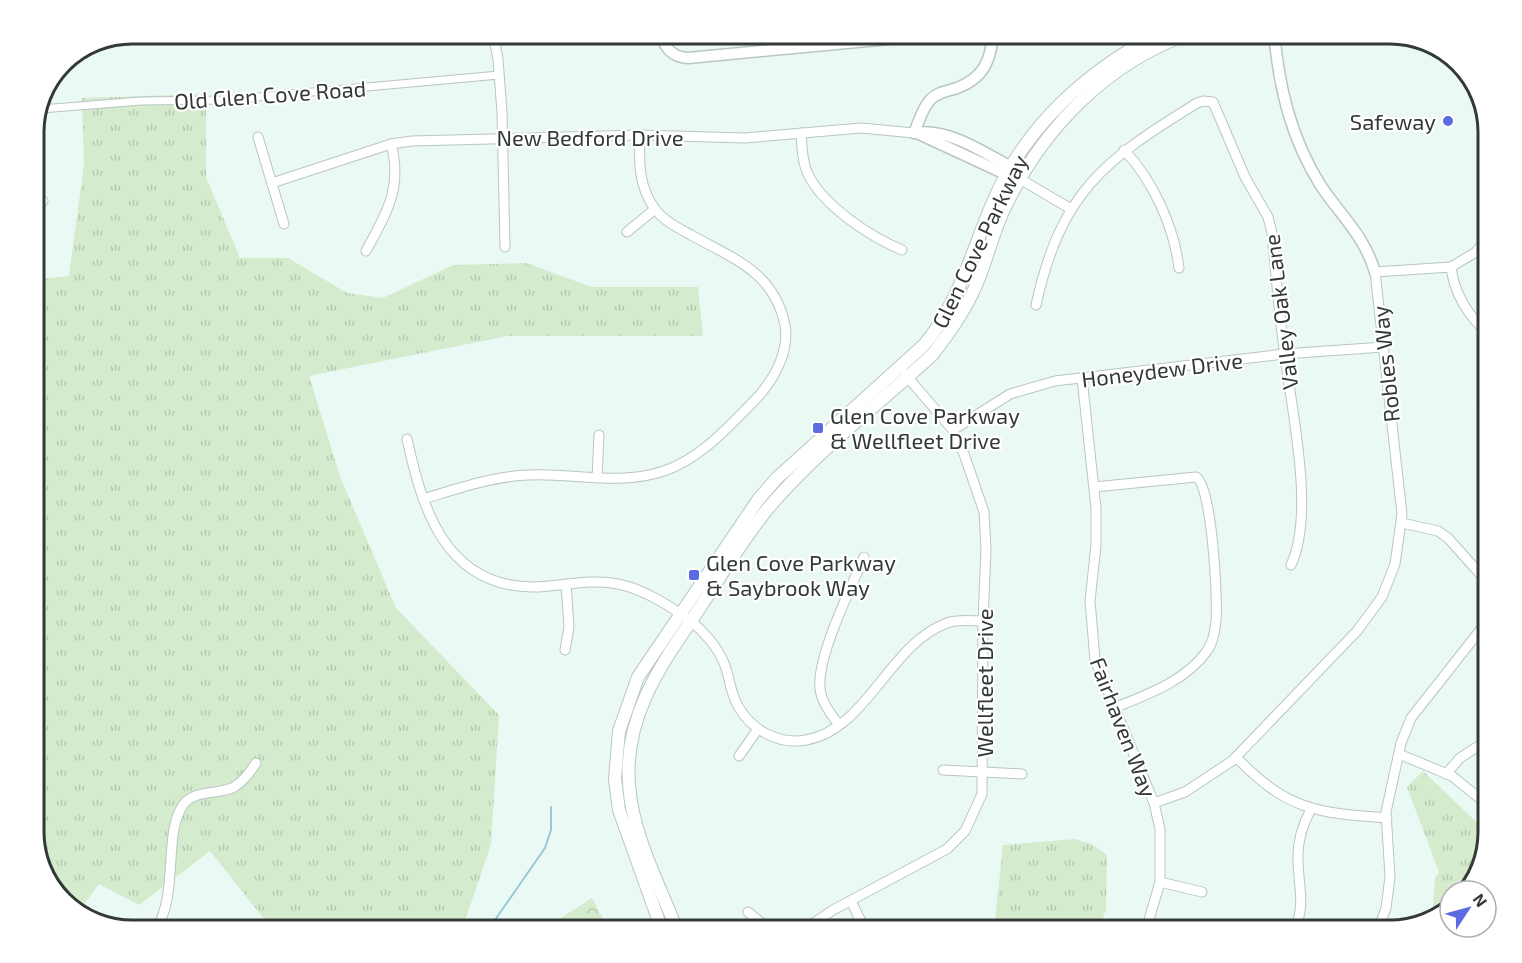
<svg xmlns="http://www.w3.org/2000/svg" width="1522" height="963" font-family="'Exo 2',sans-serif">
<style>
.grass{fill:url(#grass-tufts)}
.forest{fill:url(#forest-crowns)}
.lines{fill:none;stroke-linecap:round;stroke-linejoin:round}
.stream{stroke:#95cbd9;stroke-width:2}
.pedestrian-casing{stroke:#b9c6c3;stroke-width:9}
.minor-casing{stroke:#b9c6c3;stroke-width:11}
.tertiary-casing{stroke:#b9c6c3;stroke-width:13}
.secondary-casing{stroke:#b9c6c3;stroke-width:14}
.pedestrian{stroke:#fff;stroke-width:7}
.minor{stroke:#fff;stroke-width:9}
.tertiary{stroke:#fff;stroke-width:10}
.secondary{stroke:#fff;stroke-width:12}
.poi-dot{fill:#5d6be2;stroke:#fff;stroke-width:2}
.labels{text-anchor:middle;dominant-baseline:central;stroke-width:4.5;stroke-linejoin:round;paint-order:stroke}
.street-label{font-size:22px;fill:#333937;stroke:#fff}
.poi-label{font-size:22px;fill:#333937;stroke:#fff;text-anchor:start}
.rim{fill:none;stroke:#333937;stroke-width:3}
</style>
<defs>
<pattern id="grass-tufts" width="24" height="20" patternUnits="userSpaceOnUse" patternTransform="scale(1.5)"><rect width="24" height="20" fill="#d4ebcd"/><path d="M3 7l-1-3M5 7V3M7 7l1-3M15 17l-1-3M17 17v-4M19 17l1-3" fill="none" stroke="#b6cab1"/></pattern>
<pattern id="forest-crowns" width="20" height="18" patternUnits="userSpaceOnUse" patternTransform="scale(1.5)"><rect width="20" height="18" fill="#d4ebcd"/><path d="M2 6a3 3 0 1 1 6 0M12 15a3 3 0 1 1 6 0" fill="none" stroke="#b6cab1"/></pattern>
</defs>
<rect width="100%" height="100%" fill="#ebf9f5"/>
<g class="grass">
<polygon points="206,94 206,177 240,258 288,258 347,293 383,298 453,265 526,263 592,287 698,287 703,336 507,336 309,376 341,479 396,608 499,715 491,844 462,930 273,930 210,851 139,905 99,884 77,914 46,881 33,838 33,280 69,276 84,164 82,98"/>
<polygon points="1423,771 1489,834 1473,886 1467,891 1450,891 1450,907 1440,917 1432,919 1435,878 1439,872 1407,787"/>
<polygon points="1075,839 1092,844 1107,855 1106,910 1098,930 994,930 1003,845"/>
</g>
<polygon class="forest" points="592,898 609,930 559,930 551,924"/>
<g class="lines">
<polyline class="stream" points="488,930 545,848 551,830 551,807"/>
<defs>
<polyline id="pedestrian" points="41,109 141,101 225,100 499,75"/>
<g id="minor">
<polyline points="226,33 319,33"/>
<polyline points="493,33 498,59 502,112 505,247"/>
<path d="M801,133C802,146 802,162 808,174C823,206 871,237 902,250"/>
<polyline points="258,137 284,224"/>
<path d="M1124,150C1153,180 1174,227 1179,268"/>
<polyline points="1020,179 1071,209"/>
<polyline points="272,183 391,144 412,141 640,135 745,138 861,128 914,133"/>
<polyline points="33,201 43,201"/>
<polyline points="627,232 655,209"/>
<path d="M366,251C386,214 403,188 391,144"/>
<path d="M1451,267C1454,293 1469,318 1489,334"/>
<path d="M1036,305C1061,192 1103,161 1197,103L1203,101L1213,102L1245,177L1268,217L1272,233C1276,274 1279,315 1285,356C1292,413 1315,514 1291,565"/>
<polyline points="1082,378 1096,508 1096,545 1090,601 1095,660 1154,803 1160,829 1160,882 1146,930"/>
<polyline points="1489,380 1482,404 1489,436"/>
<polyline points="953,430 1010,394 1055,381 1284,354 1383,347"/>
<path d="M407,439C422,508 445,586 532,587C560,587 590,578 618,584C643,589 671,606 690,621C704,631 718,648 724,663C730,677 730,693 738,706C751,730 779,745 806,740C868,729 889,644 947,623C958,619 971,621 983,621"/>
<polyline points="597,478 599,435"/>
<path d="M1094,487L1196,477C1212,485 1218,600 1216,621C1215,631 1213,643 1207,651C1186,681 1146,695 1114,708"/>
<path d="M423,499C457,489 493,476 529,475C574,473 619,486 664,471C700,459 727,428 753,402C772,383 790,353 785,325C774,272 734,259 691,235C678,228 664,221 655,209C638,186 639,161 640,135"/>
<polyline points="1402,523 1438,531 1448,538 1489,584"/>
<polyline points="565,650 569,627 566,584"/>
<path d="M839,725C831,714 821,702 820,688C817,656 851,588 864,557"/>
<polyline points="1399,754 1452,776 1489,806"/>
<polyline points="739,756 758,729"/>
<path d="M1236,757C1287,810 1316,813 1387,818"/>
<polyline points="943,770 1022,774"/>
<polyline points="1446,774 1460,758 1489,739"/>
<polyline points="1154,803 1185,792 1232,761 1357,631 1382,597 1395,564 1402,514 1375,272 1451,267 1476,252 1489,235"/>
<polyline points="1160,882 1202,892"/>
<polyline points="851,901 865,930"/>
<polyline points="748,912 770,930"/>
<path d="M156,930C179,891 163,835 183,805C194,789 220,795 234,787C244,781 250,772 256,763"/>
<polyline points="803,930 833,910 947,849 965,831 982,794 983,621 986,549 984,512 964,454 953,430 904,373"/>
<path d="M1294,930C1307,906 1297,881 1298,855C1298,838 1303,824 1311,809"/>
<polyline points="1378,930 1386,908 1390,877 1386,812 1401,743 1411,718 1489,619"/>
</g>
<g id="tertiary">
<path d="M659,33C666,48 671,57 688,58L953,33"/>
<path d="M1274,33C1279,87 1291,139 1321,186C1341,216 1364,235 1375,272"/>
<path d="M914,133C919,122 922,108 931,99C938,92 948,91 957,88C984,78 991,60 993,33"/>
<path d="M914,133C949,128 981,151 1011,167L1014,172"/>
<polyline points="919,134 1014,178"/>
</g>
<g id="secondary">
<path d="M662,930L619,810L615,779L619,731L638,677L758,500L776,479L924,345C959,303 972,251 993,202C1025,126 1088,70 1160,33"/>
<path d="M677,930C659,884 632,834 629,784C624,719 658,669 693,618C718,581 741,541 770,506C818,450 879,404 933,354C948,334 962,315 973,292C986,265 992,234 1005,207C1043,128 1107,62 1191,33"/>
</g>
</defs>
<use href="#pedestrian" class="pedestrian-casing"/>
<use href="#minor" class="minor-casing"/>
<use href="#tertiary" class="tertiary-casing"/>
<use href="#secondary" class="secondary-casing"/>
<use href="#pedestrian" class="pedestrian"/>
<use href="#minor" class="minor"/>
<use href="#tertiary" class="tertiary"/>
<use href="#secondary" class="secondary"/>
</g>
<g class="poi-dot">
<circle cx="1448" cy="121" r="6"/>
<rect x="812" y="422" width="12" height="12" rx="3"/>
<rect x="688" y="569" width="12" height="12" rx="3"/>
</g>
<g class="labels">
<g class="street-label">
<text transform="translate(270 94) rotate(-4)">Old Glen Cove Road</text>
<text x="590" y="137">New Bedford Drive</text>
<text transform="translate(979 241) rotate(-64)">Glen Cove Parkway</text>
<text transform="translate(1280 312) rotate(-97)">Valley Oak Lane</text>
<text transform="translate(1385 364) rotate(-96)">Robles Way</text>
<text transform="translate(1162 369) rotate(-7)">Honeydew Drive</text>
<text transform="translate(984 683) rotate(-90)">Wellfleet Drive</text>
<text transform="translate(1124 727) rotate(69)">Fairhaven Way</text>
</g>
<g class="poi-label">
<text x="1436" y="121" text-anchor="end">Safeway</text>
<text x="830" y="415">Glen Cove Parkway<tspan x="830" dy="25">&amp; Wellfleet Drive</tspan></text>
<text x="706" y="562">Glen Cove Parkway<tspan x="706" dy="25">&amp; Saybrook Way</tspan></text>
</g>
</g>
<path d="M0 0H1522V963H0ZM132 44H1390A88 88 0 0 1 1478 132V832A88 88 0 0 1 1390 920H132A88 88 0 0 1 44 832V132A88 88 0 0 1 132 44Z" fill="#fff" fill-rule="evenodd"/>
<path class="rim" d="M132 44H1390A88 88 0 0 1 1478 132V832A88 88 0 0 1 1390 920H132A88 88 0 0 1 44 832V132A88 88 0 0 1 132 44Z"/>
<g transform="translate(1468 909) rotate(54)"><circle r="28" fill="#ffffff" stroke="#adb0af" stroke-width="1.5"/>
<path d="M0-4.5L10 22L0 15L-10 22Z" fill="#5d6be2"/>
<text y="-9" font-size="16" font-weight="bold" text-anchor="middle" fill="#333937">N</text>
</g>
</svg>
